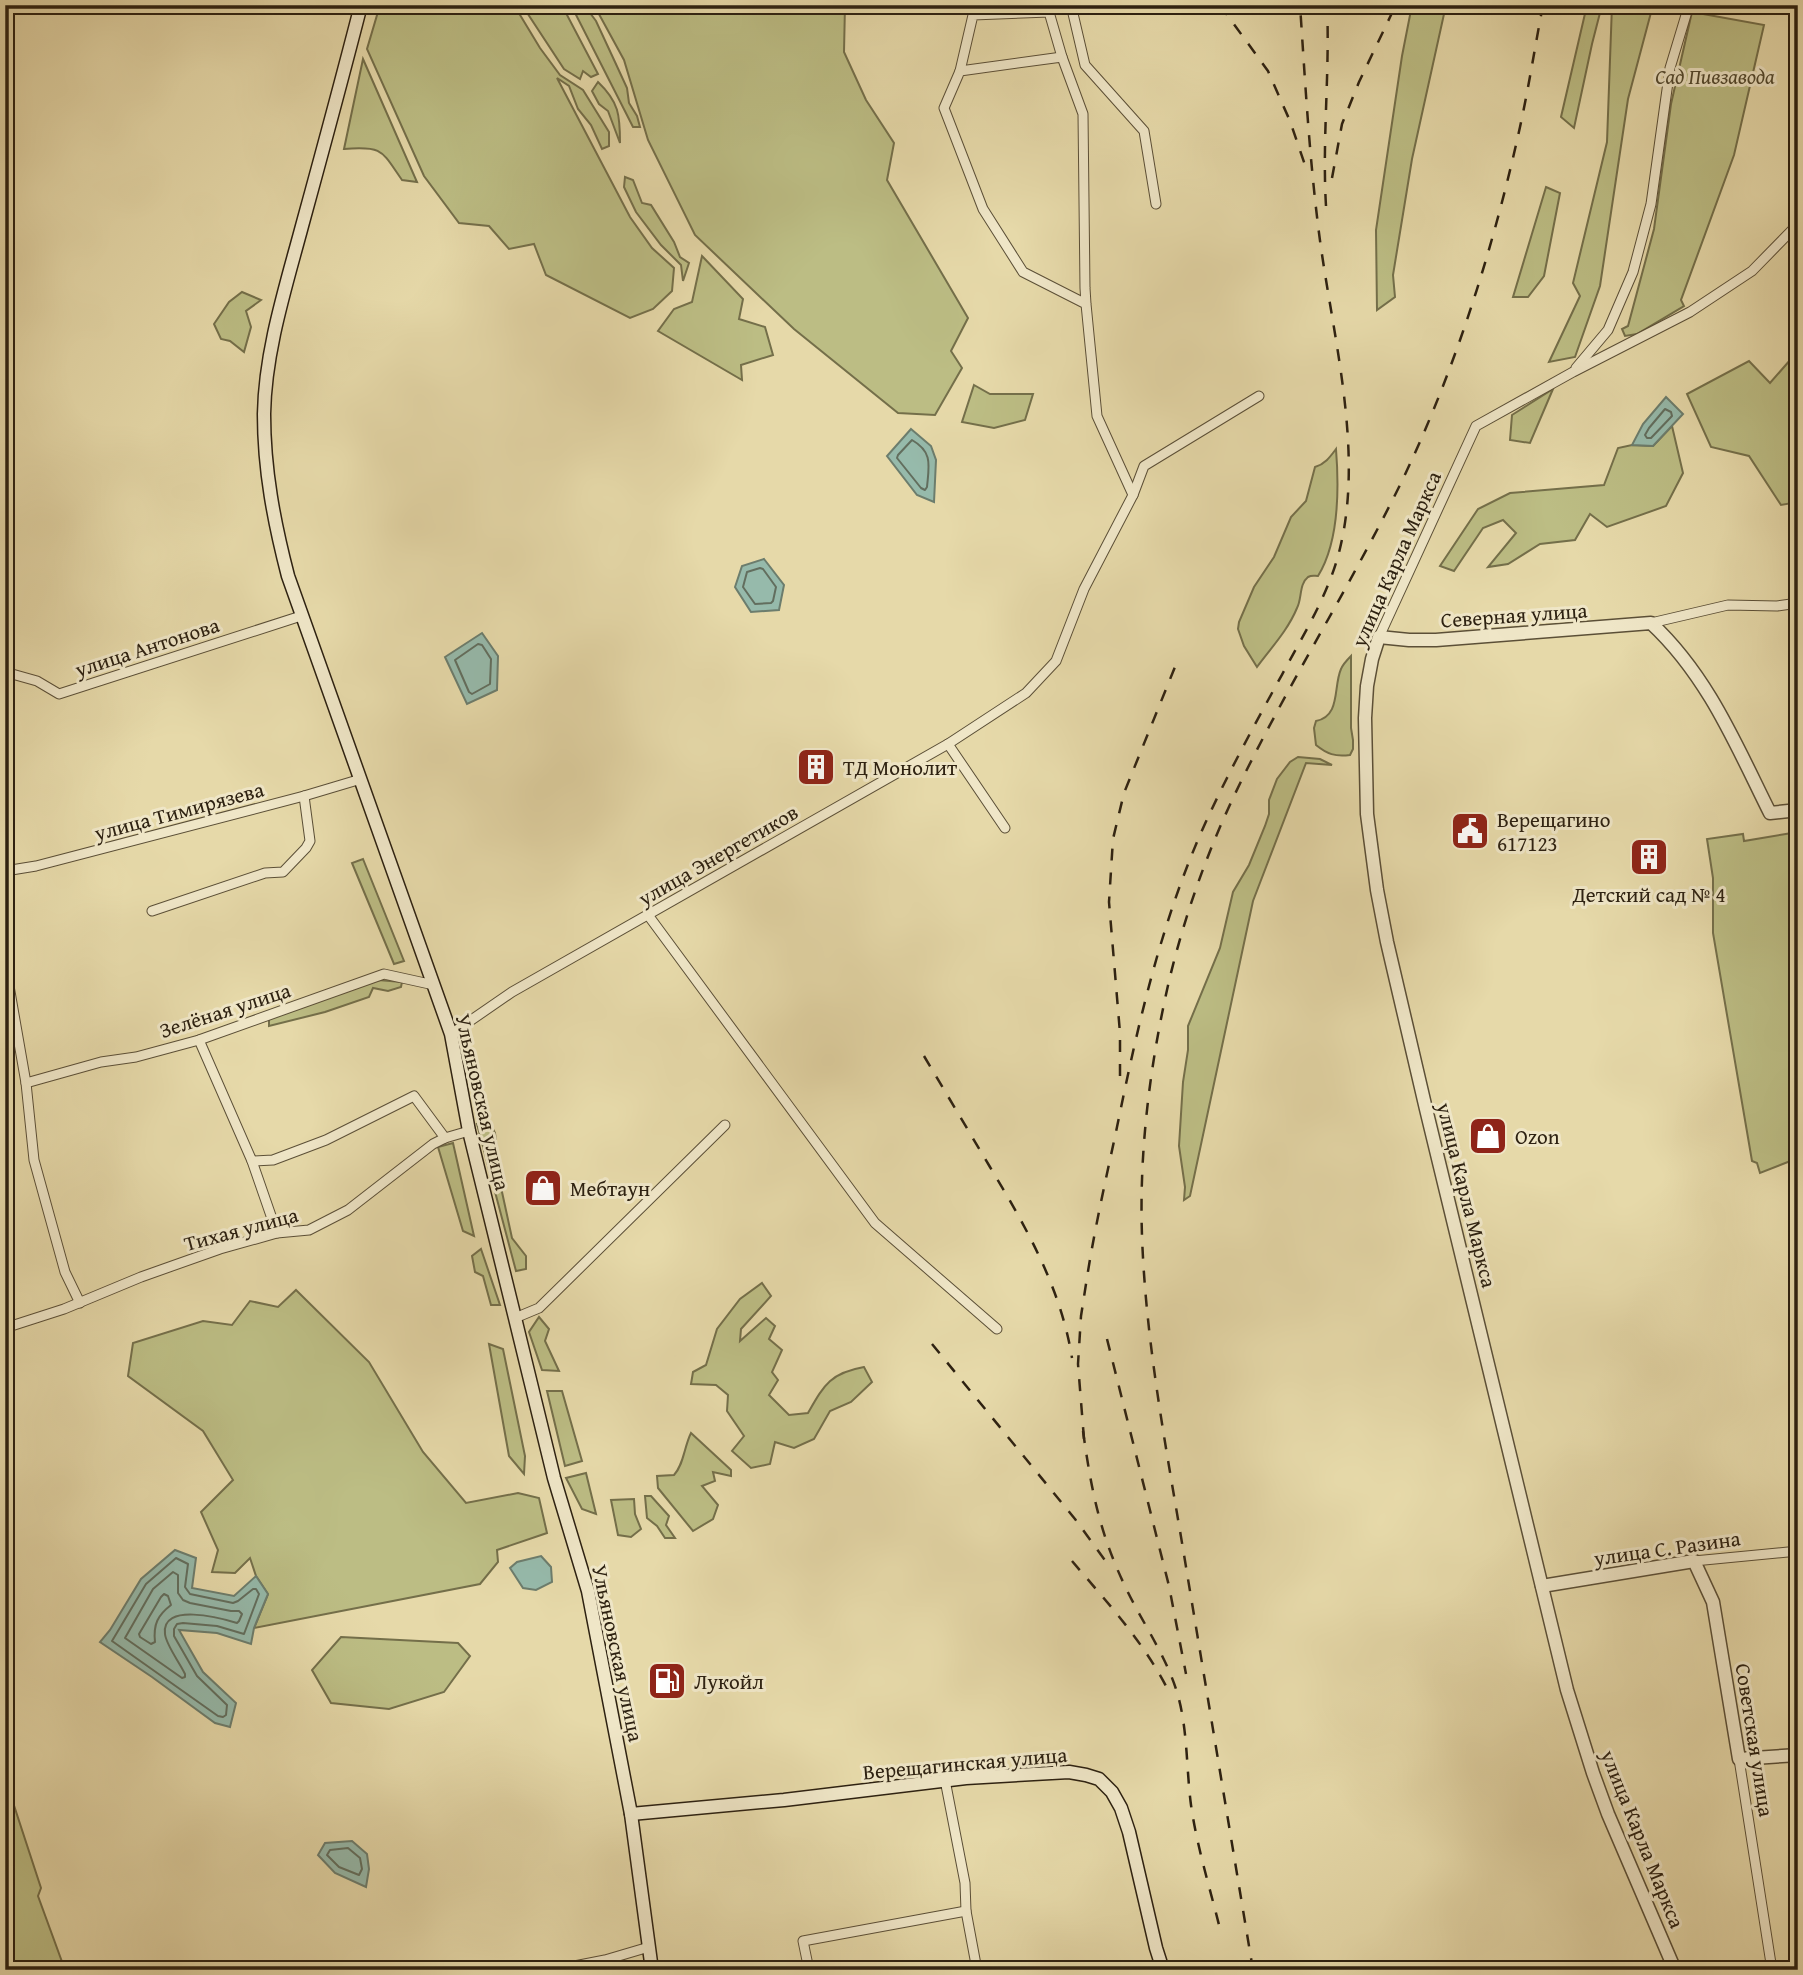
<svg xmlns="http://www.w3.org/2000/svg" width="1803" height="1975" font-family="'Gentium Book Plus',serif">
<style>
.green{fill:#bcbd84;stroke:#746f4a;stroke-width:2}
.water{fill:#96baab;stroke:#6c7d6d;stroke-width:2}
.lines{fill:none;stroke-linecap:round;stroke-linejoin:round}
.shore{stroke:#626e5e;stroke-width:2}
.minor-casing{stroke:#5b4f37;stroke-width:11}
.tertiary-casing{stroke:#5b4f37;stroke-width:15}
.secondary-casing{stroke:#2d2111;stroke-width:15}
.minor{stroke:#efe6c7;stroke-width:9}
.tertiary{stroke:#efe6c7;stroke-width:12}
.secondary{stroke:#efe6c7;stroke-width:12}
.rail{stroke:#2d2111;stroke-width:2.5;stroke-dasharray:12 12;stroke-linecap:butt}
.labels{text-anchor:middle;dominant-baseline:central;stroke-width:6;stroke-linejoin:round;paint-order:stroke}
.park-label{font-size:21px;font-style:italic;fill:#51482e;stroke:#efe6c7}
.street-label{font-size:21px;fill:#2d2111;stroke:#efe6c7}
.poi-label{font-size:21px;fill:#2d2111;stroke:#efe6c7;text-anchor:start}
</style>
<rect width="100%" height="100%" fill="#e6d9a9"/>
<filter id="stains"><feTurbulence type="fractalNoise" baseFrequency=".00286" numOctaves="4"/><feColorMatrix values="0 0 0 0 .2 0 0 0 0 .09 0 0 0 0 .02 0 0 0 .5 -.17"/></filter>
<radialGradient id="worn" r=".72"><stop offset=".6" stop-color="#630" stop-opacity="0"/><stop offset="1" stop-color="#630" stop-opacity=".3"/></radialGradient>
<g class="green">
<polygon points="380,5 514,5 540,48 560,75 583,90 609,132 609,146 602,149 591,125 578,109 569,86 557,78 630,217 652,248 674,268 672,291 653,309 630,318 546,275 534,244 509,249 489,226 459,223 424,176 367,49"/>
<polygon points="522,5 552,5 557,14 566,13 598,74 591,77 583,71 580,79 564,69"/>
<polygon points="571,5 584,5 596,21 615,62 627,88 629,103 637,116 640,127 633,127"/>
<polygon points="594,5 845,5 844,52 866,100 894,143 887,180 968,318 951,351 962,368 935,415 898,413 794,329 695,235 648,140 624,60"/>
<polygon points="1412,5 1446,5 1412,159 1393,275 1395,297 1377,310 1376,230 1402,56"/>
<polygon points="1587,5 1602,5 1592,44 1574,128 1561,117"/>
<polygon points="1612,5 1653,5 1628,99 1600,286 1575,357 1549,362 1580,296 1573,283 1607,142"/>
<polygon points="1692,12 1764,25 1734,155 1681,300 1684,306 1637,334 1625,336 1622,329 1628,326 1654,229 1671,104"/>
<path d="M363,59L417,182L402,180C381,150 383,146 344,149Z"/>
<path d="M598,82C619,102 620,115 620,143L608,111L599,104L592,91Z"/>
<polygon points="625,177 633,180 642,203 651,205 674,242 680,257 689,263 683,281 681,265 661,245 636,212 624,187"/>
<polygon points="1546,187 1560,193 1544,276 1528,297 1513,297"/>
<polygon points="702,256 743,299 739,319 765,327 773,355 741,365 742,380 658,331 674,309 692,302"/>
<polygon points="242,292 261,300 246,311 251,327 244,352 230,341 221,339 214,324 229,302"/>
<polygon points="1798,351 1798,502 1781,505 1749,456 1711,447 1687,394 1749,361 1770,383"/>
<polygon points="974,385 990,394 1033,394 1025,420 994,428 962,422"/>
<polygon points="1553,389 1530,443 1510,440 1512,415"/>
<polygon points="1672,426 1683,473 1666,506 1607,527 1590,514 1575,540 1540,544 1508,564 1488,567 1516,533 1503,520 1483,528 1454,571 1440,566 1478,509 1510,493 1604,485 1618,448 1632,445 1653,446"/>
<path d="M1336,449C1339,487 1339,542 1318,576C1314,576 1312,575 1308,577C1299,584 1302,599 1297,608C1288,630 1271,648 1257,667L1244,646L1238,629L1239,622L1254,587L1274,557L1291,517L1306,501L1315,467C1325,464 1330,457 1336,449Z"/>
<path d="M1351,656V728L1353,740V749L1350,755C1335,757 1327,754 1316,745L1314,728L1316,721C1341,716 1333,687 1341,669C1343,664 1347,660 1351,656Z"/>
<polygon points="1298,757 1320,759 1332,765 1306,763 1253,901 1190,1196 1184,1200 1185,1187 1179,1146 1183,1082 1188,1050 1188,1026 1220,948 1233,892 1249,865 1265,826 1269,814 1269,800 1277,779 1290,762"/>
<polygon points="1798,832 1798,1158 1760,1173 1757,1163 1752,1161 1713,933 1713,878 1707,839 1743,834 1744,841"/>
<polygon points="363,859 404,961 394,964 352,863"/>
<polygon points="378,980 402,982 401,987 388,991 373,988 369,997 325,1012 269,1026 269,1018"/>
<polygon points="490,1123 495,1133 502,1192 512,1238 526,1256 526,1269 516,1271 477,1124"/>
<polygon points="453,1143 474,1236 463,1231 438,1147"/>
<polygon points="481,1249 500,1305 491,1305 483,1276 475,1272 472,1256"/>
<path d="M762,1283L771,1296L741,1329L740,1341L766,1318L775,1326L769,1339L782,1350L772,1372L778,1380L769,1395L789,1415L808,1413C824,1385 830,1373 864,1367L872,1382L851,1402L830,1411L814,1439L794,1448L775,1442L770,1464L751,1468L732,1451L744,1436L727,1411L728,1395L716,1385L691,1384L693,1372L706,1365L717,1329L740,1299Z"/>
<polygon points="296,1290 369,1362 423,1452 466,1503 518,1493 539,1498 547,1533 497,1550 498,1562 480,1584 254,1628 268,1594 256,1576 250,1558 235,1573 212,1572 218,1550 201,1512 233,1480 203,1431 128,1376 133,1343 203,1321 232,1325 250,1301 278,1307"/>
<polygon points="539,1317 549,1329 545,1341 559,1371 542,1370 529,1332"/>
<polygon points="489,1344 503,1349 525,1456 524,1474 509,1456"/>
<polygon points="547,1391 562,1391 582,1461 565,1466"/>
<path d="M691,1433L731,1470V1476L713,1472L715,1481L702,1486L718,1505L713,1519L693,1531L658,1488L657,1476L674,1475C684,1464 684,1447 691,1433Z"/>
<polygon points="586,1473 596,1514 582,1509 566,1478"/>
<polygon points="645,1496 651,1496 669,1516 666,1525 675,1538 665,1538 657,1526 647,1518"/>
<polygon points="634,1499 635,1514 641,1529 631,1537 618,1535 611,1500"/>
<polygon points="341,1637 458,1643 470,1656 444,1692 389,1709 331,1703 312,1670"/>
<polygon points="5,1778 41,1888 38,1896 65,1970 5,1970"/>
</g>
<g class="water">
<polygon points="1666,397 1683,414 1653,446 1632,445 1643,424"/>
<polygon points="911,429 931,446 936,460 934,502 917,495 887,456"/>
<polygon points="764,559 784,585 779,610 751,612 735,587 742,566"/>
<polygon points="482,633 498,656 497,690 467,704 445,657"/>
<polygon points="175,1550 196,1558 192,1588 234,1596 256,1576 268,1594 254,1628 251,1644 217,1633 179,1630 203,1672 236,1703 230,1727 215,1723 152,1677 100,1642 110,1630 141,1579"/>
<polygon points="541,1556 551,1567 552,1582 536,1590 523,1588 510,1568 517,1562"/>
<polygon points="352,1841 367,1854 369,1869 366,1887 335,1873 318,1855 325,1843"/>
</g>
<g class="lines">
<g class="shore">
<polygon points="1665,409 1671,412 1672,416 1651,438 1647,438 1645,435 1649,428"/>
<path d="M912,440C933,452 929,465 927,487L925,490L921,488L897,458L898,455Z"/>
<polygon points="760,568 763,569 776,587 773,601 771,603 755,604 743,587 747,572"/>
<polygon points="478,644 482,645 491,659 490,684 472,694 469,692 455,660"/>
<polygon points="176,1558 188,1564 185,1587 190,1594 233,1603 238,1601 253,1589 256,1589 259,1594 244,1634 217,1626 183,1623 177,1624 174,1629 174,1636 197,1676 227,1705 226,1715 223,1717 218,1716 112,1641 146,1584"/>
<path d="M173,1572L178,1575V1593L183,1600L190,1603L231,1611H239L242,1614L239,1621L237,1623C221,1618 161,1602 165,1634C166,1645 180,1663 185,1674V1677L182,1678L125,1638L153,1589Z"/>
<path d="M164,1594L168,1596L171,1605C158,1615 153,1624 155,1642L151,1644L140,1637L139,1634L161,1597Z"/>
<polygon points="348,1848 360,1858 362,1869 359,1875 339,1867 327,1855 330,1850"/>
</g>
<defs>
<g id="minor">
<polyline points="1071,5 1085,65 1144,131 1156,204"/>
<polyline points="960,71 973,15 1049,12 1062,57"/>
<polyline points="1086,304 1023,272 983,209 944,108 960,71 1062,57 1083,114 1085,288 1086,304 1097,416 1133,495"/>
<polyline points="1576,368 1608,330 1633,272 1651,204 1670,68 1689,5"/>
<polyline points="1651,623 1728,605 1777,606 1798,603"/>
<polyline points="1379,637 1476,426 1573,372 1690,312 1752,271 1798,224"/>
<polyline points="5,672 37,681 59,694 301,616"/>
<polyline points="948,744 1005,828"/>
<polyline points="5,871 36,866 304,796 361,779"/>
<polyline points="152,911 265,873 283,872 306,848 310,841 304,796"/>
<polyline points="648,915 875,1223 997,1329"/>
<polyline points="5,963 26,1083 34,1160 65,1272 80,1303"/>
<polyline points="451,1034 512,992 948,744 1026,693 1056,661 1084,589 1133,495 1144,466 1259,396"/>
<polyline points="199,1040 252,1161 277,1233"/>
<polyline points="26,1083 101,1062 136,1057 199,1040 384,974 434,985"/>
<polyline points="252,1161 273,1160 326,1140 414,1096 445,1138"/>
<polyline points="515,1318 539,1308 725,1125"/>
<polyline points="5,1328 64,1309 141,1277 220,1249 277,1233 309,1230 348,1210 433,1144 445,1138 469,1131"/>
<polyline points="1694,1561 1798,1551"/>
<polyline points="1739,1759 1772,1970"/>
<polyline points="945,1780 965,1883 966,1911 977,1970"/>
<polyline points="554,1970 605,1960 649,1947"/>
<polyline points="809,1970 803,1941 966,1911"/>
</g>
<g id="tertiary">
<polyline points="1542,1586 1694,1561 1713,1602 1739,1759 1798,1755"/>
<path d="M1675,1970L1608,1814L1593,1773L1567,1690L1426,1109L1387,942L1377,890L1367,814L1365,718L1367,686L1372,659L1379,637L1409,640H1436L1651,623C1708,676 1736,745 1770,813L1798,810"/>
</g>
<g id="secondary">
<path d="M361,5C342,79 322,153 302,226C286,286 265,351 264,414C264,470 274,522 288,576L451,1034L469,1131L515,1318L554,1478L588,1591L631,1814L652,1970"/>
<polyline points="631,1814 784,1800 966,1778 1069,1772 1086,1775 1099,1779 1112,1792 1121,1808 1129,1832 1156,1948 1163,1970"/>
</g>
</defs>
<use href="#minor" class="minor-casing"/>
<use href="#tertiary" class="tertiary-casing"/>
<use href="#secondary" class="secondary-casing"/>
<use href="#minor" class="minor"/>
<use href="#tertiary" class="tertiary"/>
<use href="#secondary" class="secondary"/>
<g class="rail">
<polyline points="1220,5 1268,71 1290,121 1306,168"/>
<polyline points="1332,178 1342,124 1359,82 1391,15 1393,5"/>
<path d="M1326,206C1322,140 1330,72 1327,5"/>
<path d="M924,1056C946,1093 968,1130 990,1167C1026,1227 1061,1288 1072,1358"/>
<polyline points="1120,1076 1120,1033 1109,902 1113,839 1124,793 1179,657"/>
<polyline points="1107,1339 1169,1586 1186,1674"/>
<polyline points="932,1344 1075,1519 1107,1563"/>
<path d="M1083,1431C1091,1488 1099,1531 1124,1584C1140,1619 1164,1652 1176,1689C1188,1726 1186,1767 1191,1805C1197,1847 1210,1888 1220,1929"/>
<path d="M1084,1439L1078,1364L1081,1316L1086,1284C1094,1231 1106,1179 1117,1127C1138,1024 1161,922 1204,826C1228,773 1256,722 1284,671C1306,630 1331,590 1341,544C1364,443 1330,326 1318,225C1309,152 1305,79 1300,5"/>
<path d="M1072,1561C1106,1601 1143,1641 1167,1688"/>
<path d="M1253,1970C1231,1838 1209,1705 1187,1573C1169,1462 1146,1350 1142,1236C1139,1151 1150,1064 1169,981C1184,918 1206,855 1234,796C1284,691 1347,592 1399,487C1454,374 1493,250 1520,127C1529,86 1535,46 1543,5"/>
</g>
</g>
<defs>
<symbol id="building-square" viewBox="-11 -11 22 22"><rect x="-9" y="-9" width="18" height="18" rx="4" fill="#8f2418" stroke="#efe6c7"/><path d="M-4-6H4V6H1V3H-1V6H-4ZM-2.5-4.3h1.7v1.8h-1.7ZM.8-4.3h1.7v1.8H.8ZM-2.5-1h1.7V.8h-1.7ZM.8-1h1.7V.8H.8Z" fill="#fff"/></symbol>
<symbol id="civic-square" viewBox="-11 -11 22 22"><rect x="-9" y="-9" width="18" height="18" rx="4" fill="#8f2418" stroke="#efe6c7"/><path d="M-.6-6.5H3V-4.5H.6V-3L4-1V1h2V6H-6V1h2V-1L-.6-3ZM-1.2 2.5V6h2.4V2.5Z" fill="#fff"/></symbol>
<symbol id="shop-square" viewBox="-11 -11 22 22"><rect x="-9" y="-9" width="18" height="18" rx="4" fill="#8f2418" stroke="#efe6c7"/><path d="M-5-2.5h2.3a2.7 3.5 0 0 1 5.4 0H5L5.5 6h-11ZM-1.5-2.5h3a1.5 2.3 0 0 0-3 0Z" fill="#fff"/></symbol>
<symbol id="fuel-square" viewBox="-11 -11 22 22"><rect x="-9" y="-9" width="18" height="18" rx="4" fill="#8f2418" stroke="#efe6c7"/><path d="M-5.5-6h7V0h2V4h1.3V-2.5L3-4.5l.8-.8L6-3V5H2.5V1h-1V6h-7ZM-4.2-4.7v3.2H.2V-4.7Z" fill="#fff"/></symbol>
</defs>
<g fill-rule="evenodd">
<use href="#building-square" x="794" y="745" width="44" height="44"/>
<use href="#civic-square" x="1448" y="809" width="44" height="44"/>
<use href="#building-square" x="1627" y="835" width="44" height="44"/>
<use href="#shop-square" x="1466" y="1114" width="44" height="44"/>
<use href="#shop-square" x="521" y="1166" width="44" height="44"/>
<use href="#fuel-square" x="645" y="1659" width="44" height="44"/>
</g>
<g class="labels">
<g class="park-label">
<text x="1715" y="76">Сад Пивзавода</text>
</g>
<g class="street-label">
<text transform="translate(1396 559) rotate(-66)">улица Карла Маркса</text>
<text transform="translate(1514 615) rotate(-4)">Северная улица</text>
<text transform="translate(147 647) rotate(-18)">улица Антонова</text>
<text transform="translate(179 811) rotate(-15)">улица Тимирязева</text>
<text transform="translate(718 855) rotate(-30)">улица Энергетиков</text>
<text transform="translate(225 1010) rotate(-18)">Зелёная улица</text>
<text transform="translate(483 1102) rotate(77)">Ульяновская улица</text>
<text transform="translate(1467 1195) rotate(76)">улица Карла Маркса</text>
<text transform="translate(241 1229) rotate(-15)">Тихая улица</text>
<text transform="translate(1667 1548) rotate(-8)">улица С. Разина</text>
<text transform="translate(618 1653) rotate(78)">Ульяновская улица</text>
<text transform="translate(1755 1740) rotate(81)">Советская улица</text>
<text transform="translate(965 1763) rotate(-5)">Верещагинская улица</text>
<text transform="translate(1643 1839) rotate(68)">улица Карла Маркса</text>
</g>
<g class="poi-label">
<text x="843" y="767">ТД Монолит</text>
<text x="1497" y="819">Верещагино<tspan x="1497" dy="24">617123</tspan></text>
<text x="1649" y="894" text-anchor="middle">Детский сад № 4</text>
<text x="1515" y="1136">Ozon</text>
<text x="570" y="1188">Мебтаун</text>
<text x="694" y="1681">Лукойл</text>
</g>
</g>
<rect width="1803" height="1975" fill="none" stroke="#e6d9a9" stroke-width="28"/>
<rect x="7" y="7" width="1789" height="1961" fill="none" stroke="#2d2111" stroke-width="3.5"/>
<rect x="14" y="14" width="1775" height="1947" fill="none" stroke="#2d2111" stroke-width="2"/>
<rect width="100%" height="100%" filter="url(#stains)"/>
<rect width="100%" height="100%" fill="url(#worn)"/>
</svg>
